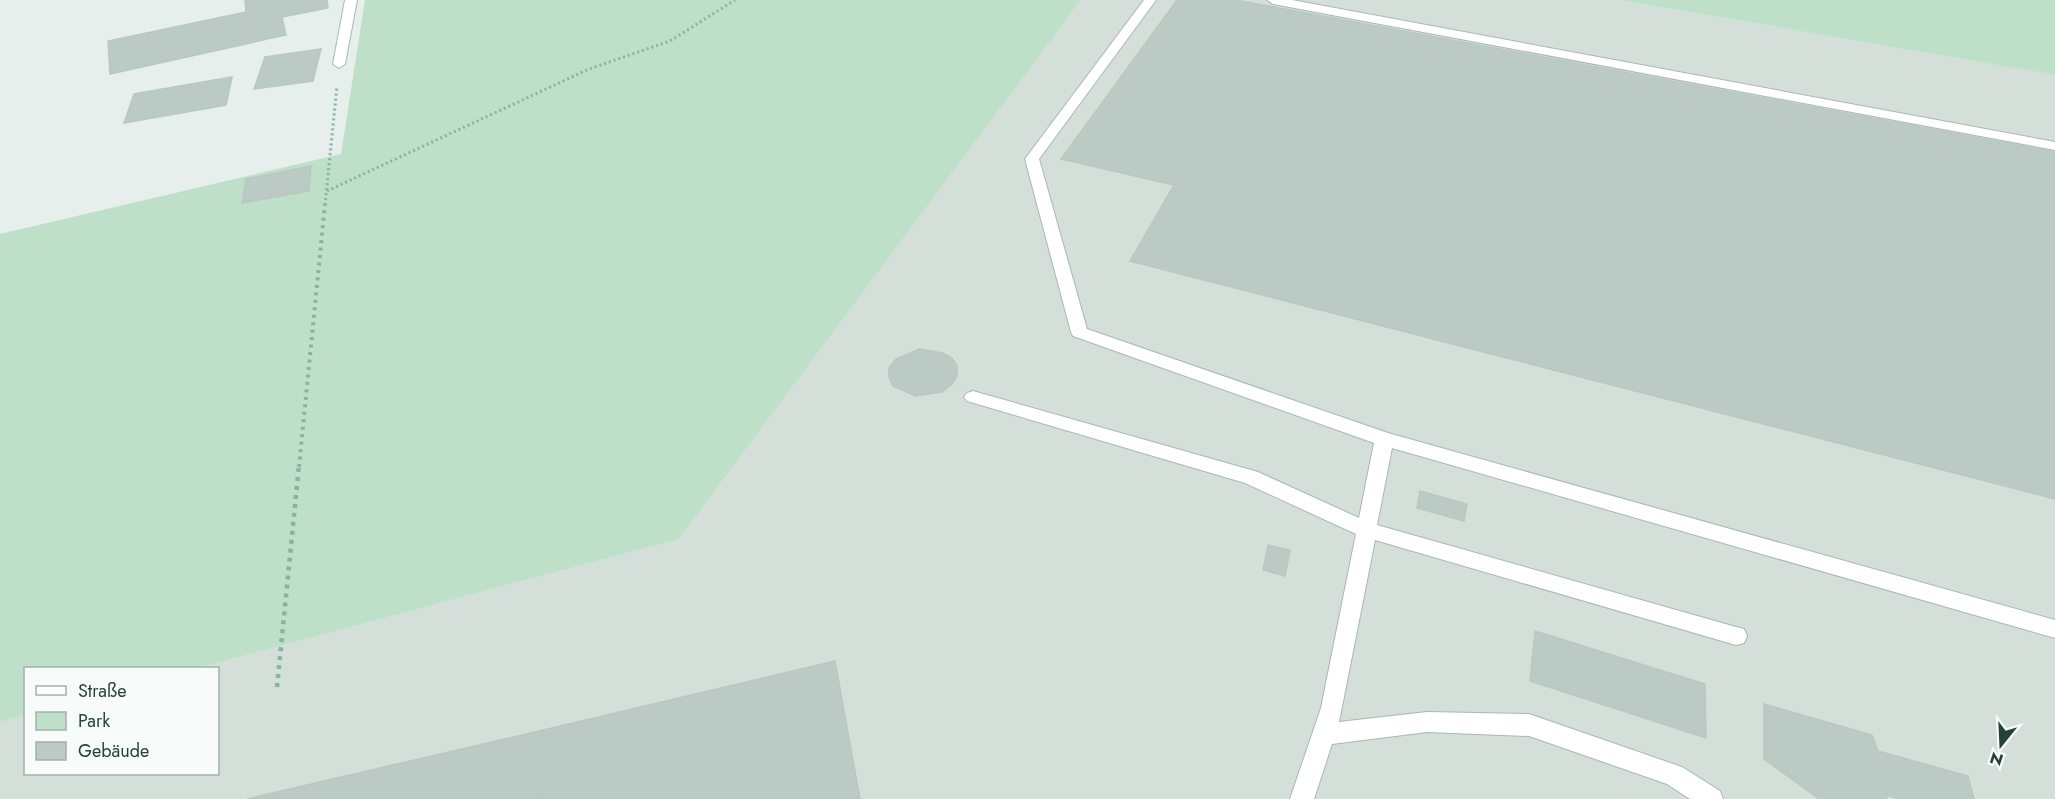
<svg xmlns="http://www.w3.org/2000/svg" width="2055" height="799" font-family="Jost,sans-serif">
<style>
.built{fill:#d4dfda}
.green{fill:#bfe0c8}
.building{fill:#bbcac4;stroke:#b8c9c2;stroke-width:1.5}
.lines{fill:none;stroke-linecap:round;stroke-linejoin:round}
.minor-casing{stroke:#a8b8b2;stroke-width:2}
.path-far2{stroke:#86b3a5;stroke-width:3;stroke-dasharray:2 3;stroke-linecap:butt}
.path-far1{stroke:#86b3a5;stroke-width:4;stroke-dasharray:3 4.5;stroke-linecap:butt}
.path{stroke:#86b3a5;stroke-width:4.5;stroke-dasharray:4 5;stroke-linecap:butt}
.minor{fill:#fff;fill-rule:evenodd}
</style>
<rect width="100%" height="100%" fill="#e6efeb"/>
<polygon class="built" points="1081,0 1620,0 2055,75 2055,799 0,799 0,722 25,715 26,774 218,774 218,668 198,668 679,539"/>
<g class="green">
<polygon points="365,0 1081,0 679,539 198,668 26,668 25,715 0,722 0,234 341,154"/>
<polygon points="1620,0 2055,0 2055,75"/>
</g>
<g class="building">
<polygon points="245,0 327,0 328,8 282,17 286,35 110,74 108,41 246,12"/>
<polygon points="1177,0 1236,0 2055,152 2055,499 1130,261 1174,185 1061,159"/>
<polygon points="321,49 313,81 254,89 265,57"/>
<polygon points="232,77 226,105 124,123 134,94"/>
<polygon points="311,166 309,191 242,203 246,179"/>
<polygon points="919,349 943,353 952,358 957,366 957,376 952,384 942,392 915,396 893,386 889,377 889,368 896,359"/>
<polygon points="1420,491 1467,504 1464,521 1417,508"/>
<polygon points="1268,545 1290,550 1285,576 1263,570"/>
<polygon points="1535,631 1705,684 1706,738 1530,681"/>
<polygon points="835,661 860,799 542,799 543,730"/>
<polygon points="1764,704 1872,735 1878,751 1887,799 1819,799 1764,759"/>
<polygon points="543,730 542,799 247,799"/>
<polygon points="1878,751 1968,776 1974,799 1899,799 1886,795"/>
</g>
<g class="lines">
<defs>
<g id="minor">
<polygon points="345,0 357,0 345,64 339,68 333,64"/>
<polygon points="1144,0 1156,0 1039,159 1087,329 1388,433 2055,620 2055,638 1392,448 1377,525 1736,627 1744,629 1747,636 1744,643 1736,645 1375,540 1339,722 1427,712 1529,714 1682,767 1720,791 1723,799 1690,799 1667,784 1529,736 1427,732 1332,744 1314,799 1290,799 1321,708 1356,534 1245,483 967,401 964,397 967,393 973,391 1258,472 1359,518 1374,443 1073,336 1071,332 1025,159"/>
<polygon points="1267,0 1292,0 2055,142 2055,150 1273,4"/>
</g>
</defs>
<use href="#minor" class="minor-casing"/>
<g class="path-far2">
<polyline points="327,191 589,69 670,41 735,0"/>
<polyline points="325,205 337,86"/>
</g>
<polyline class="path-far1" points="299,467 325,204"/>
<polyline class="path" points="277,687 299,465"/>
<use href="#minor" class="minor"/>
</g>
<rect x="24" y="667" width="195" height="108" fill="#f7fbf9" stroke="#a3b1ad" stroke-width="1.5"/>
<rect x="36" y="686" width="30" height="9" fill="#ffffff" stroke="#a3b1ad" stroke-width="1.5"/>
<text x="78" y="697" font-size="18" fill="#24423a">Straße</text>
<rect x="36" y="712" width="30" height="18" fill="#bfe0c8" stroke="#a3b1ad" stroke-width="1.5"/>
<text x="78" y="727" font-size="18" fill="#24423a">Park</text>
<rect x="36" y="742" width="30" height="18" fill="#bbcac4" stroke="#a3b1ad" stroke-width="1.5"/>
<text x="78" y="757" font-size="18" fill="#24423a">Gebäude</text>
<g transform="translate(2001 745) rotate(198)" stroke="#f7fbf9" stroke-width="4.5" paint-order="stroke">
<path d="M0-4.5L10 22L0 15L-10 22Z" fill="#24423a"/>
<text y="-9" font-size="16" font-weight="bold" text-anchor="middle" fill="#24423a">N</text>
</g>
</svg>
